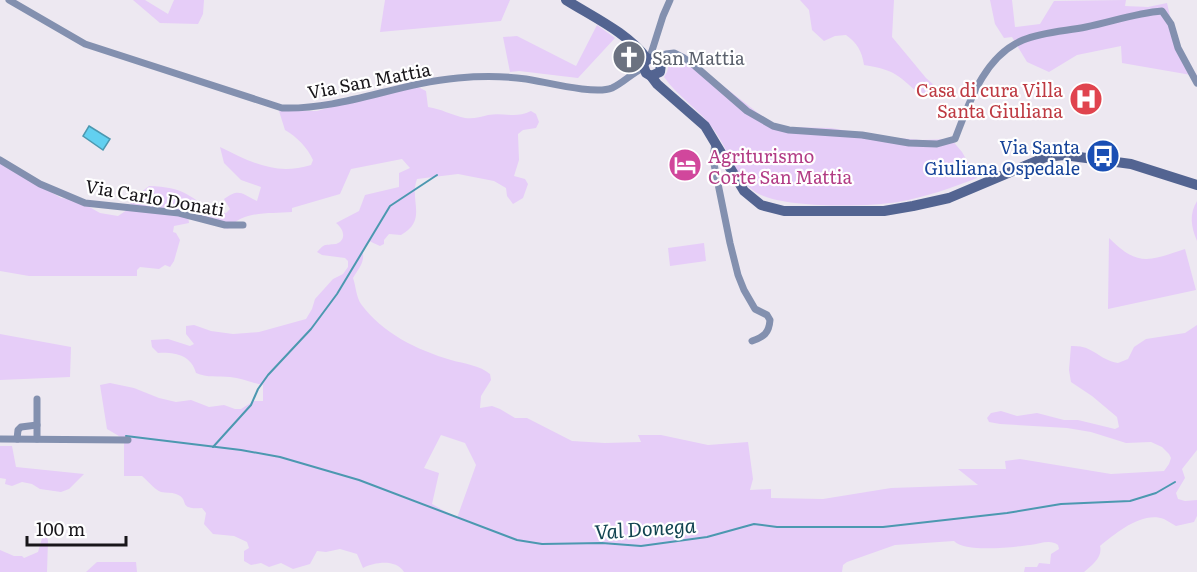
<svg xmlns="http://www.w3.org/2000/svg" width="1197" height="572" font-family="Literata,serif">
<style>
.green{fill:#e6cdf8;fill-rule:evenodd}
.water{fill:#62d0f0;stroke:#4c98b0;stroke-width:1.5}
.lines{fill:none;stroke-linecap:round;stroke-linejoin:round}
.stream{stroke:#4c98b0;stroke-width:2}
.street{stroke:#8390af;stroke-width:7}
.secondary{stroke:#536491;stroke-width:10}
.labels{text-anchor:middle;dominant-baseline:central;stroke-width:4.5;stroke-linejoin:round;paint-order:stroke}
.worship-label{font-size:18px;fill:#5b616d;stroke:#fff;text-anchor:start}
.street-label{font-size:18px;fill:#18161a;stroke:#fff}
.health-label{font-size:18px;fill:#be3a42;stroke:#fff;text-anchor:end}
.transit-label{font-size:18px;fill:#164399;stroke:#fff;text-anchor:end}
.hotel-label{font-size:18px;fill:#b23c85;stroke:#fff;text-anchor:start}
.water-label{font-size:20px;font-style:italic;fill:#124451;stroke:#fff}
</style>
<rect width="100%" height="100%" fill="#ede8f1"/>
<g class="green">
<polygon points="133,0 145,0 168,14 174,0 204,0 203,14 198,24 160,23"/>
<polygon points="385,0 510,0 501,21 380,32"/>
<path d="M800,0H894L892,37L926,78L935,86L938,93L922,96C898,76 897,70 864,65C862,51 857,43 846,35L835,36L824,41L812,30L809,10Z"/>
<polygon points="990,0 1012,0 1015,27 1040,24 1054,1 1126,0 1125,6 1148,7 1167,3 1176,42 1197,76 1122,63 1121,46 1077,55 1049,72 1027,62 1012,37 1004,38 995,24"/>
<polygon points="597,25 615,38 578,78 519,71 510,72 503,37 517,36 576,66"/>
<path d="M681,53L758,113L773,123L787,127L831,128L876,136L921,140L951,139L962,152L977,178C951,188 926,197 898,202C869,207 777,209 754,191C735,177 728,149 714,130C700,110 678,97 664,77L667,72L669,64Z"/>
<path d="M412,84L426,91L428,107C442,109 451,115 465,118C474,119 480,117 488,115C504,112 515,119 531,111L536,114L539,122L536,128L523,130L518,134L519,160L514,176L525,179L528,184L523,198L513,204L507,196L506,188L494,181L458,174L417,179C409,201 428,220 401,235L389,234L384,240V244L380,246L369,241L362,250C366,261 359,268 353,278C356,286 356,297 361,304C382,333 417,350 451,360C465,364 479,365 490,374L491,380L481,396L480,408L492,406L500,409L515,418H527L572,441L605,443L641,442L638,435H661L708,445L748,442L753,479L750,490L771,489V498L823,499L891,488L978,485L958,469H1006L1005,461L1020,459L1111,474L1164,471L1169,464L1171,458L1169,454L1162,447L1151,442L1126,443L1091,432L1067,428L1000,424L989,422L987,418L991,413L1001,411L1017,416L1037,413L1064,420H1078L1115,429L1119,427L1117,417L1092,396L1071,382L1069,370L1071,346C1094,345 1097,359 1118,363L1128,359L1134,347L1146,339L1185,333L1197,325V450L1182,469L1185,478L1176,493L1178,499L1185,501L1197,500V516L1194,522L1176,526C1172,524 1168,521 1164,519C1142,511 1116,533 1100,546C1103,557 1092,565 1084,572H1024L1025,567H1037L1039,563L1050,564L1051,554L1059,549L1058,545C1050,539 1040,544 1030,545C1014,547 965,553 954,541L895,545L847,562L843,565L842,572H404C396,559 375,562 363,568L357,554L340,549L326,552L317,551L310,564L293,569L281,563L269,567L261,563L251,565L244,561V551L249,548L247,542L234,536L213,534L204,524L206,513L202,508C176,510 191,499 176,494C171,492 166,493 161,492C154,489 148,481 142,476H124V439L107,429L100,385L110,383L134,388L159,398L176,402L191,400L209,407L224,405L235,409H241L254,401H263V385C252,383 241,378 230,377C218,376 207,378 196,373C191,355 175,352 158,353L152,347L151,340L168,339L190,346L194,344L186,334V326L194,325L211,331L233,334L259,332L306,319L312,309L315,299L333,279L343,274L348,267V261L345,258L322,255L317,252C320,249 321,247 325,245C327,245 333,244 336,244C347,240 344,229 336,223L359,211L365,195L399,187V173L410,168L402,159L351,169L340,194L292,208V212C270,214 243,210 228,229L188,216L189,223L174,226L173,232L176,233L180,240L174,261L170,267L165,265L159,269L140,267L137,270V276H29L0,271V161L61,198L77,200L100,213L118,216L133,206L130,203L131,200L149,186C184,187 190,196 217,215L226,213L230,209L224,199C239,188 241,193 257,201L261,187L241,180L224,163L220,147C251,162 275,176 311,165L313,160C307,147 297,137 285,130L279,111H317ZM441,435L465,443L476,465L457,518L432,504L439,473L424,468Z"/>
<path d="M1197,201V241C1191,227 1189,214 1197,201Z"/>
<path d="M1109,238C1138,267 1149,261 1185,249L1196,290L1108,309Z"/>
<polygon points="704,243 706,261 670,266 668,248"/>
<polygon points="0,334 71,347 70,377 0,380"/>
<polygon points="0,446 12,446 16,467 84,474 69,489 61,492 40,489 32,484 22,482 12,486 5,484 6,479 0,478"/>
<polygon points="46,533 48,541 47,572 0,572 0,550 14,556 22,556 24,558 38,552 43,535"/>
<polygon points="97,562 136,562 137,572 86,572"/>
</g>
<polygon class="water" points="89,126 110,139 103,150 83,136"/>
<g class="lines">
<g class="stream">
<polyline points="126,436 241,450 280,457 359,480 517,540 542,544 602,543 641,546 707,537 754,524 777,527 883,527 1007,513 1061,504 1130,501 1156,493 1175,482"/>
<polyline points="213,447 251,405 258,389 268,375 311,329 337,294 390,206 437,175"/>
</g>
<g class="street">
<path d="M9,0L85,44L282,108C342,110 398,83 458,78C480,76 504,76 526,79C546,82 595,95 612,88C623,83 632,73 643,68"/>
<polyline points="650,57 663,16 670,0"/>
<path d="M659,60L666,54L674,53L684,58L695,66L747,111L773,126L789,130L862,135L909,143L937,144L955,139C969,103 984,56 1023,40C1042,32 1066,31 1086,27C1111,22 1136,13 1162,11L1171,24L1178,48L1197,83"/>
<path d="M715,143L713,159L730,243L738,275L744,290L755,309L767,315L770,320C769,333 764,337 752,341"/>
<polyline points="0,160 40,184 85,203 179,213 225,225 243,225"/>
<polyline points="0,439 128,440"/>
<polyline points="17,439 18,430 21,427 37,425"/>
<polyline points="37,439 37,399"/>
</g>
<g class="secondary">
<path d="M566,0C593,17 628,33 647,59"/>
<polyline points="647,59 643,65 646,73 651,76 657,84 705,126 744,191 761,205 784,211 884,211 913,206 949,198 1046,157 1064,155 1131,164 1197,185"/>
<polyline points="647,59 657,58 661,64 660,72 651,76"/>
</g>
</g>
<defs>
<symbol id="church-disc" viewBox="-11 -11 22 22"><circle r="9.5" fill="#6b7280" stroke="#fff"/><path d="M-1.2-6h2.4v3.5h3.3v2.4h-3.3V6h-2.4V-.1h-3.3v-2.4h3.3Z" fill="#fff"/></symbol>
<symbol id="hospital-disc" viewBox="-11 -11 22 22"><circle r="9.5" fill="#e0444e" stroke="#fff"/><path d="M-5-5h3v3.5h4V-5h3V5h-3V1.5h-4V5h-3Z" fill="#fff"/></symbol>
<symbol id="bus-disc" viewBox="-11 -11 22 22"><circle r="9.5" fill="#1a4fb4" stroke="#fff"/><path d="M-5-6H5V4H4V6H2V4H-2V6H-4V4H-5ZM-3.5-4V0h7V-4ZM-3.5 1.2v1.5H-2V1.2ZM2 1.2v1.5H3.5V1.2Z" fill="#fff"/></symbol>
<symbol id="hotel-disc" viewBox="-11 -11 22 22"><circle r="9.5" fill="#d1479c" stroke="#fff"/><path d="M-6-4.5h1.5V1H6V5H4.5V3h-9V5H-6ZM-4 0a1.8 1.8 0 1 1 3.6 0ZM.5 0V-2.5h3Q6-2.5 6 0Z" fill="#fff"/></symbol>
</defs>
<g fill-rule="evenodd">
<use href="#church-disc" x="610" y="38" width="38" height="38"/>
<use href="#hospital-disc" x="1067" y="80" width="38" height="38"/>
<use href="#bus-disc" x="1084" y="137" width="38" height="38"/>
<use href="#hotel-disc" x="666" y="146" width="38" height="38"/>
</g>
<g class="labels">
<g class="worship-label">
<text x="652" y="57">San Mattia</text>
</g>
<g class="street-label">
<text transform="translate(369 80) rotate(-11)">Via San Mattia</text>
<text transform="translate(155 197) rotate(10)">Via Carlo Donati</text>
</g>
<g class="health-label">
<text x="1063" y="89">Casa di cura Villa<tspan x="1063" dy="21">Santa Giuliana</tspan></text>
</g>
<g class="transit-label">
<text x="1080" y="146">Via Santa<tspan x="1080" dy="21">Giuliana Ospedale</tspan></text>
</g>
<g class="hotel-label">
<text x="708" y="155">Agriturismo<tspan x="708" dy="21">Corte San Mattia</tspan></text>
</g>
<g class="water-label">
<text transform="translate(645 527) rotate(-4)">Val Donega</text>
</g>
</g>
<path d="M27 536v9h99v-9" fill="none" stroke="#18161a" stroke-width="3"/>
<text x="36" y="536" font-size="18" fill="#18161a" stroke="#ffffff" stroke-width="4.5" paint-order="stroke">100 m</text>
</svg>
